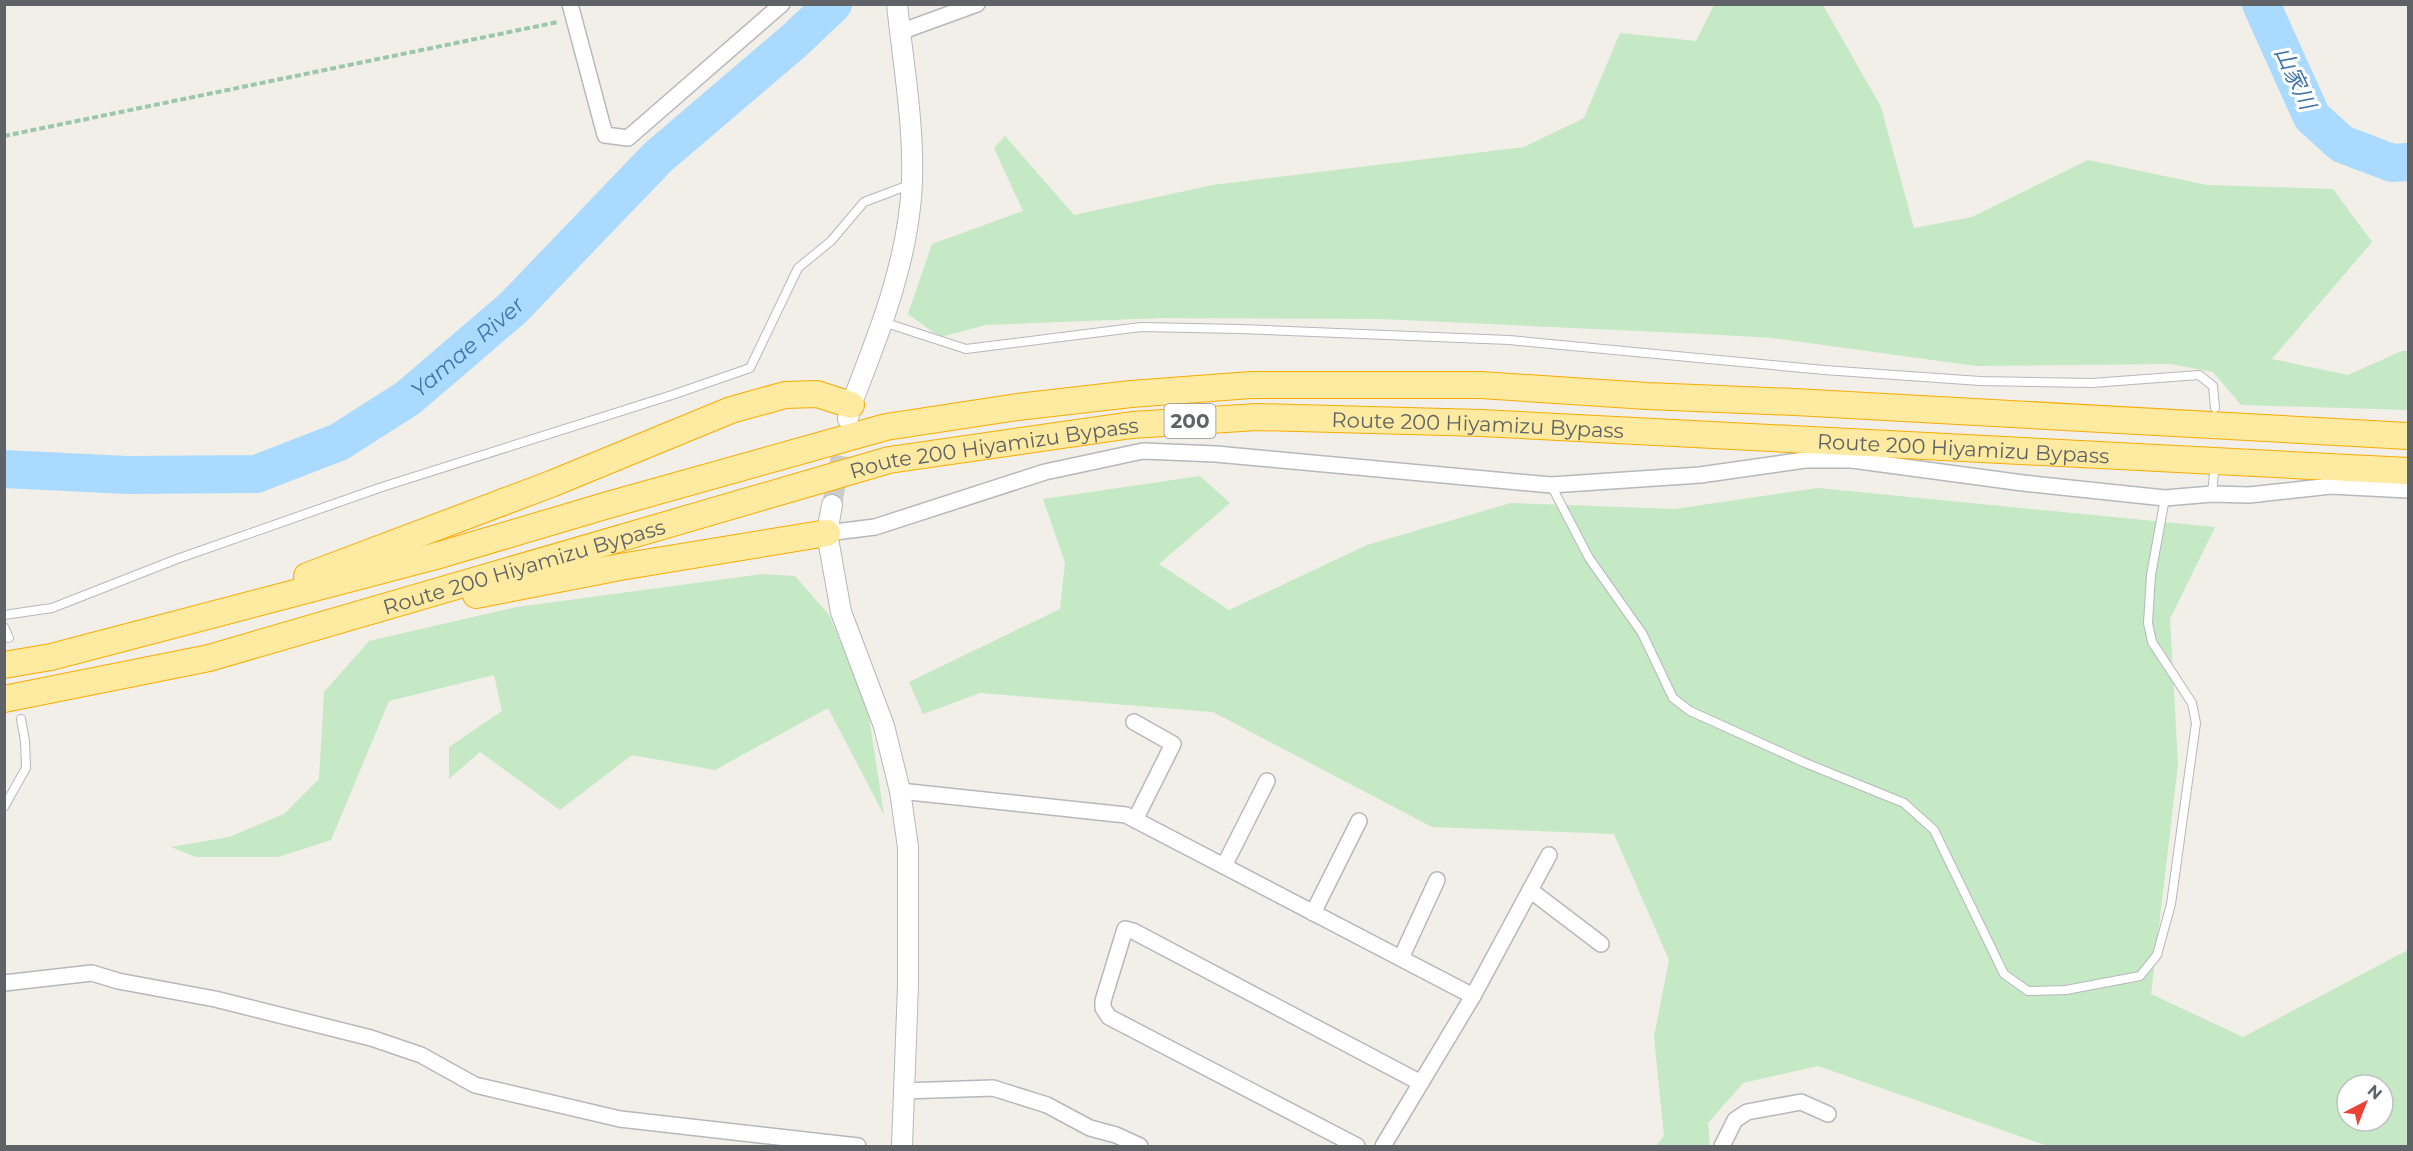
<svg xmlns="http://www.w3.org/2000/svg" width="2413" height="1151" font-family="Montserrat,'Noto Sans JP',sans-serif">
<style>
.green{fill:#c5e8c5;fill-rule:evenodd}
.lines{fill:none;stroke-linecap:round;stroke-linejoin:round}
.river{stroke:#aadaff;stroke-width:38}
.tertiary-tunnel{stroke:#ccccc8;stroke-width:20;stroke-dasharray:20 10;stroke-linecap:butt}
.service-casing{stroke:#b5b8bc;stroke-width:10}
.minor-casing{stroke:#b5b8bc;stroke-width:18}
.tertiary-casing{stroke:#b5b8bc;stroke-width:22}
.trunk-casing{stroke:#f9ab00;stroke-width:28}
.path{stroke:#9cc7a9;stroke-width:4;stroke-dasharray:6 3;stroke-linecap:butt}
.service{stroke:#fff;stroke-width:8}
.minor{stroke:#fff;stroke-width:15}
.tertiary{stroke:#fff;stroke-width:20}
.trunk{stroke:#feeaa1;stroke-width:26}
.labels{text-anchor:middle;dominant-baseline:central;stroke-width:6;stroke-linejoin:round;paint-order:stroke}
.shield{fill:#fff;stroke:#8f9295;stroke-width:1.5}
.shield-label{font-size:20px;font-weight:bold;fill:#5f6368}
.street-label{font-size:21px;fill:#5f6368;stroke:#fff}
.water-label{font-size:22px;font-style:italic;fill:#4174aa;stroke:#fff}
</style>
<rect width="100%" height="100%" fill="#f1efe8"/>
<g class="green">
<polygon points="1714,5 1823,5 1881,107 1914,228 1972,217 2088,160 2207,185 2333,189 2372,242 2272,359 2348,375 2402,351 2408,351 2408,410 2241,405 2213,372 2171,364 1976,366 1773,338 1703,334 1382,319 1162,318 986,325 940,337 908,314 932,244 1023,211 994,148 1005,136 1074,215 1213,185 1524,147 1584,118 1620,33 1696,41"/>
<path d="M1200,476L1230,503L1159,564L1229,610L1367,545L1511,503L1675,509L1818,488L2215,527L2170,619L2178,764L2151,994L2243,1037L2408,950V1146H2048L1818,1066L1743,1083L1708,1123L1710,1146H1656L1664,1136L1654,1037L1669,960L1614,834L1432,827L1213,712L980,693L923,714L909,682L1060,609L1065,563L1043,499ZM2347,1085H2383V1121H2347Z"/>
<polygon points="763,574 795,576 829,615 867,704 884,815 828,708 715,770 632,755 560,810 480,752 449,779 449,747 502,711 494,675 389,701 331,840 278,857 196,857 171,847 229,837 284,814 319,779 324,692 369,641 517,607"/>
</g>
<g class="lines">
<g class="river">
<polyline points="2261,4 2312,117 2342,144 2392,163 2408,162"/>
<path id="s1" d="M4,469L127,475L256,474L339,442L408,398L513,308L658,157L794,41L833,4"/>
</g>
<polyline class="tertiary-tunnel" points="832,505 846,428"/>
<defs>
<g id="service">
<polyline points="883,322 966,349 1141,327 1240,329 1509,340 1824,370 1980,381 2092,383 2199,375 2213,386 2215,408"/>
<polyline points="1551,485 1589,558 1642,633 1673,698 1690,711 1803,762 1904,803 1934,830 2004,974 2028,991 2066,990 2140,976 2157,955 2171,904 2196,723 2192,703 2152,642 2148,623 2151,575 2165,498"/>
<polyline points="2212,494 2214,473"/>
<polyline points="4,615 52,608 177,559 382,487 672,395 750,368 798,268 831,241 864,202 909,185"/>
<polyline points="4,627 9,638"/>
<polyline points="4,807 26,768 25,741 21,719"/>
</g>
<g id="minor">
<polyline points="570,4 605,135 628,138 782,4"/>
<polyline points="900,32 977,4"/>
<polyline points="827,533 875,527 1045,472 1143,451 1216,454 1551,485 1700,475 1805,460 1852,460 2023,483 2165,498 2212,494 2249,495 2331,486 2408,490"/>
<polyline points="1134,722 1173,744 1135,820"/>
<polyline points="900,791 1126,815 1473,996"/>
<polyline points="1224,866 1267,781"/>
<polyline points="1530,890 1601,944"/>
<polyline points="1313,913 1359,821"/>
<polyline points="1401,958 1437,880"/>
<polyline points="4,983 92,973 118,981 215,999 371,1038 421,1055 475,1085 620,1119 858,1146"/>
<polyline points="903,1091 993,1088 1047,1105 1090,1128 1116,1135 1140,1146"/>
<polyline points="1357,1146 1109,1017 1103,1008 1103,1001 1125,929 1133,931 1421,1083"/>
<polyline points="1383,1146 1473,996 1549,855"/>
<polyline points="1722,1146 1735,1120 1747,1112 1801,1102 1828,1114"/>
</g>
<g id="tertiary">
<path d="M848,419L851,405C879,334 909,259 912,182C914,123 903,63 897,4"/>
<polyline points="832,505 827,533 841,612 884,726 900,791 908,847 908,985 902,1146"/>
</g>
<g id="trunk">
<polyline points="307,576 551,484 731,410 785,395 817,394 851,405"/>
<polyline points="476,595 620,567 827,533"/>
<polyline points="4,665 51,657 436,556 608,505 886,427 1017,407 1131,394 1251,385 1481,385 1647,396 1795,402 2408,436"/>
<path id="s2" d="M4,699L209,658L889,460L1132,425L1257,417L1481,423L2408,471"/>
</g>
</defs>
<use href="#service" class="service-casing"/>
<use href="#minor" class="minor-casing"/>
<use href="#tertiary" class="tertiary-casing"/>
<use href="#trunk" class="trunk-casing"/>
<polyline class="path" points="4,136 558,22"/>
<use href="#service" class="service"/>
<use href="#minor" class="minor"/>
<use href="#tertiary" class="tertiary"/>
<use href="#trunk" class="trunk"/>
</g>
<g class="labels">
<rect class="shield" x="1164.5" y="404" width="51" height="34" rx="4.5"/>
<g class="shield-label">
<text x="1190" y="421">200</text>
</g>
<g class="street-label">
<text stroke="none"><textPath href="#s2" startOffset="1509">Route 200 Hiyamizu Bypass</textPath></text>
<text stroke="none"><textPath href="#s2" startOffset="1995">Route 200 Hiyamizu Bypass</textPath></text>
<text stroke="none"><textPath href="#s2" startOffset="1023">Route 200 Hiyamizu Bypass</textPath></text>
<text stroke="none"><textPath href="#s2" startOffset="537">Route 200 Hiyamizu Bypass</textPath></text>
</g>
<g class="water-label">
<text transform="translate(2295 78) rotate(65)">山家川</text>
<text stroke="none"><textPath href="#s1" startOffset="501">Yamae River</textPath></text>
</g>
</g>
<rect width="2413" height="1151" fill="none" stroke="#5f6368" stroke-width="12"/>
<g transform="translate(2365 1103) rotate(42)"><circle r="28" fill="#ffffff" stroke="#bfc1c3" stroke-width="1.5"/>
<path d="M0-4.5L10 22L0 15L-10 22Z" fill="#ea4335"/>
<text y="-9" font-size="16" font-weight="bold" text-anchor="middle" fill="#5f6368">N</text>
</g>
</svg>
